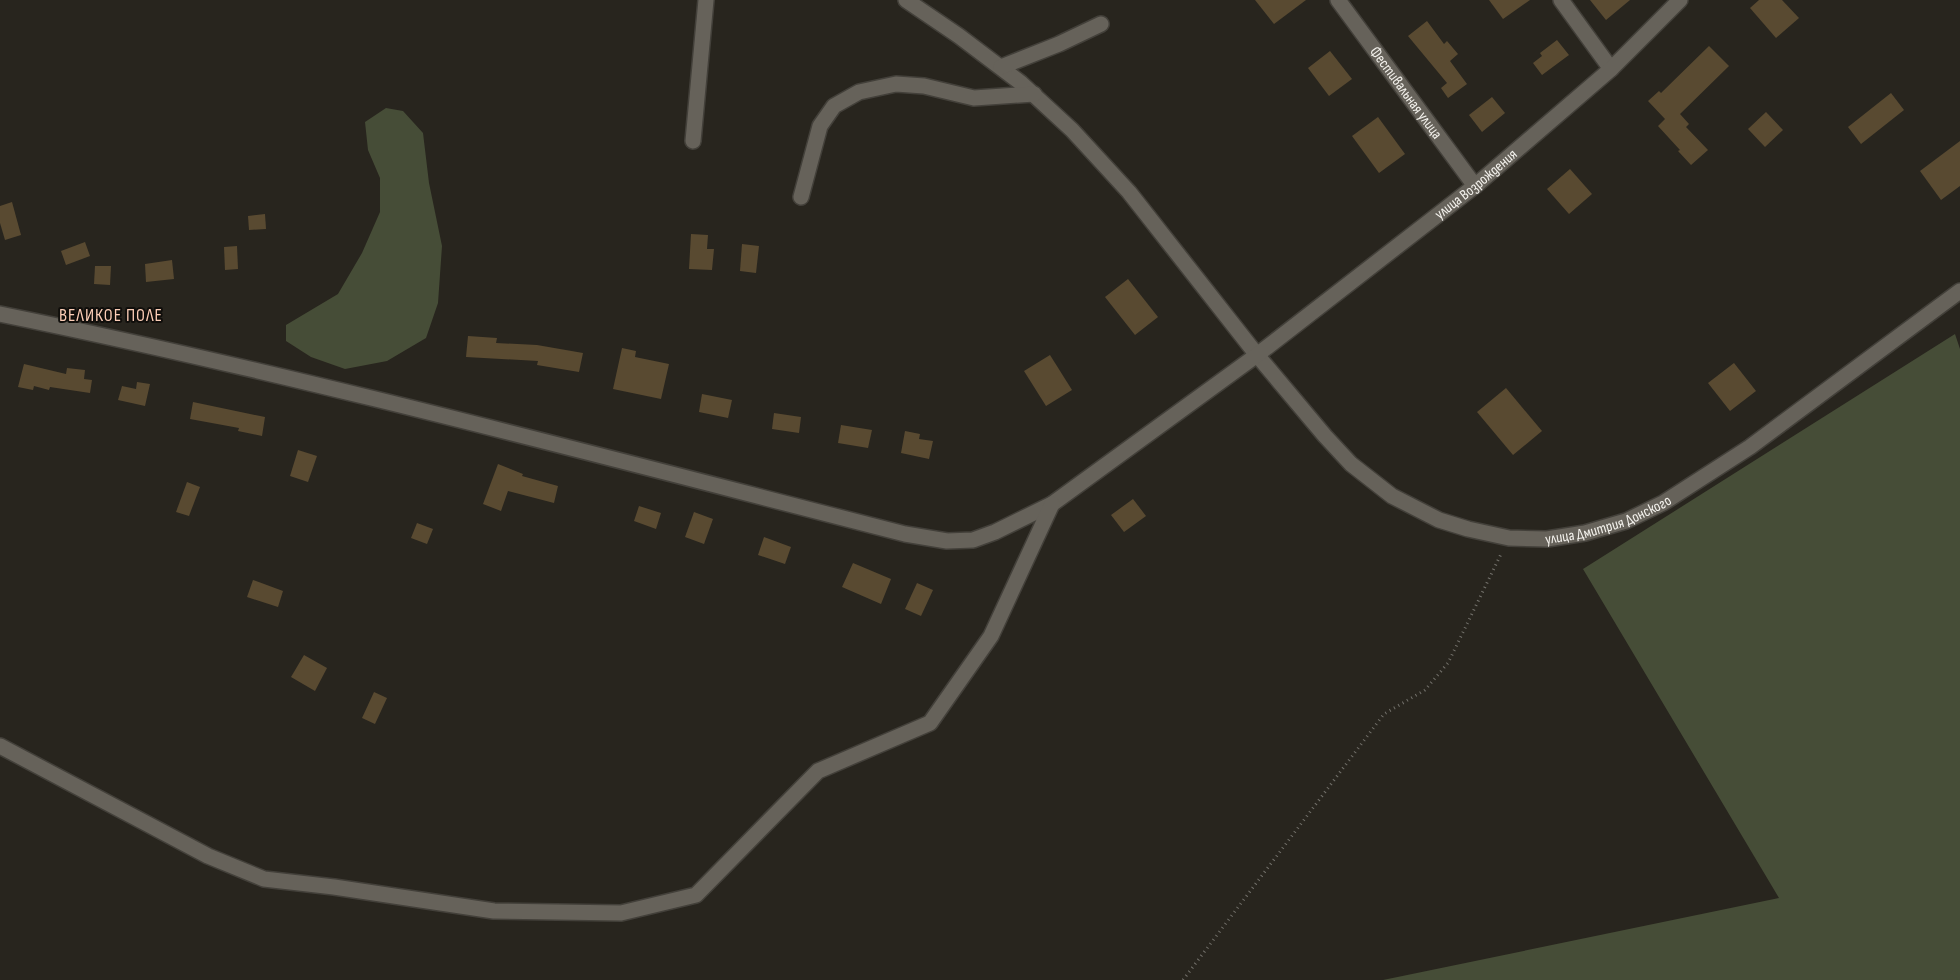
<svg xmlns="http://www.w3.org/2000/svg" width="1960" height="980" font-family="'Sofia Sans Condensed',sans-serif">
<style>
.green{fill:#464d37}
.building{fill:#594a31}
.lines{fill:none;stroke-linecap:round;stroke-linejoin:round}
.minor-casing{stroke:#43403a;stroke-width:18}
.path{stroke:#73716b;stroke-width:3;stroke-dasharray:1 4;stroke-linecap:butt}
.minor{stroke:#66625a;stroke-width:15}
.labels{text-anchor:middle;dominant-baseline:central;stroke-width:4;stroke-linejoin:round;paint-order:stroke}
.street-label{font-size:15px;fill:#f4f2ed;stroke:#100e0b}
.quarter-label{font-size:18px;letter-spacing:1px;fill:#fcceb7;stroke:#100e0b}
</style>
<rect width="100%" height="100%" fill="#28251e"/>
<g class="green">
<polygon points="386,108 403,111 423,133 429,183 442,246 438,303 426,338 387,361 345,369 311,357 286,341 286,325 338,294 362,253 380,212 380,178 368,150 365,122"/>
<polygon points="1955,334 1960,349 1960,980 1383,980 1779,898 1583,569"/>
</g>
<g class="building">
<polygon points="1255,0 1306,0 1274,24"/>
<polygon points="1489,0 1530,0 1503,19"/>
<polygon points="1590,0 1630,0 1606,20"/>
<polygon points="1759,0 1782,0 1799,18 1776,38 1750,8"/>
<polygon points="1427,21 1444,44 1447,41 1458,54 1450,61 1467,84 1448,98 1441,88 1447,83 1408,36"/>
<polygon points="1557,40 1569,55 1542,75 1533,63 1542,56 1540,53"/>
<polygon points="1709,46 1729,66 1680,114 1689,124 1686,127 1708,150 1691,165 1678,151 1680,150 1658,126 1665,119 1648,101 1659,91 1661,93"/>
<polygon points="1330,51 1352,79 1329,96 1308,68"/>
<polygon points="1891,93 1904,110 1861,144 1848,127"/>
<polygon points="1492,97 1505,113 1482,132 1469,115"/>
<polygon points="1766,112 1783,130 1765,147 1748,129"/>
<polygon points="1378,117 1405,154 1379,173 1352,136"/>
<polygon points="1960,141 1960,186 1941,200 1920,171"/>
<polygon points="1570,169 1592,194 1569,214 1547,189"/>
<polygon points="12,202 21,235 5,240 0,223 0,206"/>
<polygon points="265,214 266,229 249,230 248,216"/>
<polygon points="691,234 708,235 707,249 714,249 712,270 689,269"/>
<polygon points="85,242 90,256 66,265 61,251"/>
<polygon points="742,244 759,246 756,273 740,271"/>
<polygon points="237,246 238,269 225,270 224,247"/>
<polygon points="172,260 174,279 146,282 145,264"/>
<polygon points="95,266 111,266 110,285 94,284"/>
<polygon points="1128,279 1158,317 1135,335 1105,297"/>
<polygon points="468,336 497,338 496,343 537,345 583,353 579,372 537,365 538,361 466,357"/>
<polygon points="622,348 636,351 635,357 669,364 661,399 613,389"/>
<polygon points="1050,355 1072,390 1046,406 1024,371"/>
<polygon points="1734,363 1756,391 1730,411 1708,383"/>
<polygon points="24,364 66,374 67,368 85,370 84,379 92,380 90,393 50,387 49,390 34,386 33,390 18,387"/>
<polygon points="137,382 150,384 145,406 118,400 122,386 136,389"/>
<polygon points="1506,388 1542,431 1513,455 1477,412"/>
<polygon points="702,394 732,400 728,418 699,412"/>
<polygon points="193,402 265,417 262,436 238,431 239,428 190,419"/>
<polygon points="774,413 801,417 799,433 772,429"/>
<polygon points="841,425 872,430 868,448 838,443"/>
<polygon points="905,431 920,434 919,439 933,441 929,459 901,453"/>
<polygon points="298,450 317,456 308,482 290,476"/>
<polygon points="498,464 523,474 522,476 558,486 554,503 508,491 501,511 483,504"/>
<polygon points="187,482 200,487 189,516 176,512"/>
<polygon points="1133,499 1146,516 1124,532 1111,515"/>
<polygon points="639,506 661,513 656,529 634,521"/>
<polygon points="694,512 713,519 704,544 685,537"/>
<polygon points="417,523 433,529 427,544 411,538"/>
<polygon points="764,537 791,547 785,564 758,555"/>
<polygon points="853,563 891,579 881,604 842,587"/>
<polygon points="253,580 283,591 278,607 247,597"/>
<polygon points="917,583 933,590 921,616 905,609"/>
<polygon points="304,655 327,668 315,691 291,677"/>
<polygon points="374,692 387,698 375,724 362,718"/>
</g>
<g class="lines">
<defs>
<g id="minor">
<path id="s1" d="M906,0L959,36L1021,83L1072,130L1129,192L1257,355L1325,436L1351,464L1392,496L1439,520L1468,529L1509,538L1547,539L1585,533L1626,521L1663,503L1750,447L1960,291"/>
<path id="s2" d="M1338,0L1475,186"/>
<polyline points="1561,0 1611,69"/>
<polyline points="1001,67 1059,44 1101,24"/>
<polyline points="693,141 706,0"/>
<polyline points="801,197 820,126 834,106 859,92 896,84 924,86 974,98 1034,94"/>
<path id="s3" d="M0,314C304,376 604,457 905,534L947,541L973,540L995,532L1052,504L1257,355L1475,186L1611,69L1680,0"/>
<polyline points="0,746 208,856 264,879 334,887 494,911 621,913 696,895 818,771 930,723 991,636 1052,504"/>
</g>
</defs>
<use href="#minor" class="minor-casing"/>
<polyline class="path" points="1183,980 1384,714 1425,690 1448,663 1502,552"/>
<use href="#minor" class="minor"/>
</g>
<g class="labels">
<g class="street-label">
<text stroke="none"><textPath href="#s2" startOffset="115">Фестивальная улица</textPath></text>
<text stroke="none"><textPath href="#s3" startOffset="1618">улица Возрождения</textPath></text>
<text stroke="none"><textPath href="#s1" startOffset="926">улица Дмитрия Донского</textPath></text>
</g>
<g class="quarter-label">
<text x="111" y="315">ВЕЛИКОЕ ПОЛЕ</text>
</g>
</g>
</svg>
